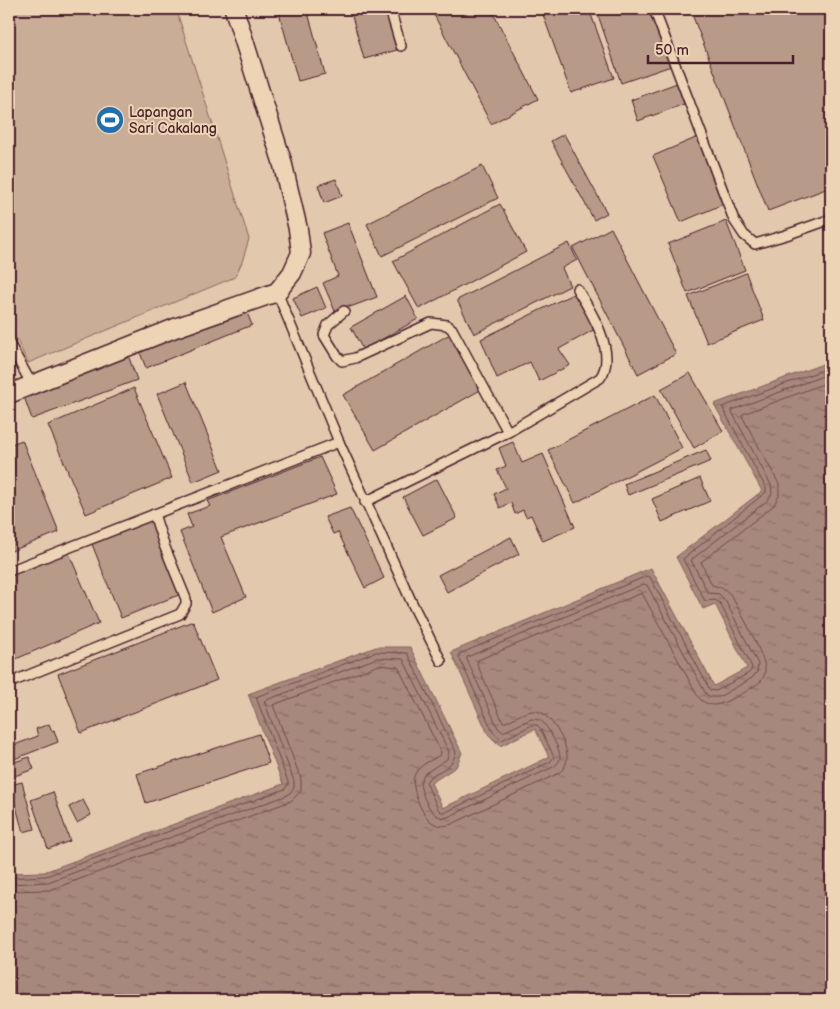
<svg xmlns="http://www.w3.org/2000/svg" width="840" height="1009" font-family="'Balsamiq Sans',sans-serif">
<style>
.park{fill:#c9ad97;stroke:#8a6661}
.water{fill:url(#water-ripples);stroke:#825e5b}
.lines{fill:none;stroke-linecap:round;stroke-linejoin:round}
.shore{stroke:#6f494b;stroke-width:1}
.building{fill:#b89a88;stroke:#4a1f2b}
.service-casing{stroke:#4a1f2b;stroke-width:12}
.minor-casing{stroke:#4a1f2b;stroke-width:21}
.service{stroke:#ecd4b5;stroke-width:9}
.minor{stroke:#ecd4b5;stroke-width:18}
.labels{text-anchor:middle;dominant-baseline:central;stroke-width:4;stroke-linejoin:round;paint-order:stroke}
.poi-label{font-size:14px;fill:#4a1f2b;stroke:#ecd4b5;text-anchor:start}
</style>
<defs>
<pattern id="water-ripples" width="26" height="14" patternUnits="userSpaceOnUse" patternTransform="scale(1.25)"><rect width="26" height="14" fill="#a7887b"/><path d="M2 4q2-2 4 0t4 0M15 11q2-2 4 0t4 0" fill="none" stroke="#8a6f65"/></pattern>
</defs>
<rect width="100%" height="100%" fill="#e2c9ad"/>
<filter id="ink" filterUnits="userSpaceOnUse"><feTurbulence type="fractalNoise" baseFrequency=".02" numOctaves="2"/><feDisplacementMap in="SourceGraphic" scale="10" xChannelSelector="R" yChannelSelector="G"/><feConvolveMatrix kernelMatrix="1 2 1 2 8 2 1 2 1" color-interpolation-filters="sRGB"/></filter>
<g filter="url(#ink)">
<polygon class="park" points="9,9 176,9 249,239 242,262 235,277 28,363 9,324"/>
<polygon class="water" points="831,361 831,1000 9,1000 9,873 44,872 283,784 248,694 376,647 410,647 462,753 456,767 431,783 443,808 549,757 535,729 500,746 488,734 451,652 651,568 714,686 747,668 715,604 703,609 676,557 762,491 714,404"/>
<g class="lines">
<g class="shore">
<path d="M9,878L46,876L285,789L288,785V782L256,697L376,652L407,653L456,752C451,773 435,768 426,782L438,809L441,812H446L550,762L554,757L540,728L537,725H532L502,740L493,732L459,657V654L647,576L650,577L710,690L716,691L749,673L752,669L751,665L720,603L715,600L705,601L683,559L766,492V488L722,407L831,367"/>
<path d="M9,884L48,882L288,795L294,788V781L264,701L377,658L403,659L449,752L447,759L424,774L420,783C422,796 432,822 448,817L553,767C557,764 560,762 560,757C560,749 547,724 540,720L531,719L503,732L498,728L467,660V657L644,584L647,585L706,694L711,697H719L752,678L757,672L758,664L725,600L719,594L708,593L691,560L768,500L772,494L771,485L732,412V410L831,373"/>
<path d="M9,891L50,890L291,801L301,791V779L273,705L379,665L398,667L441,752L440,755C432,760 419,765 415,774C409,785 422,817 433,823C439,827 445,826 452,824L557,774C563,770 567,765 567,758C568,744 550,712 536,711C526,710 515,718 506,722H503L477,664L478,660L642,593L697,695C701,701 706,704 713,705C722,706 754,688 761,681C763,678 765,675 765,671C767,659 738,607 730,594L723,588L712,585L701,562L773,506L779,496V484L742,416L743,414L831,381"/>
</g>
</g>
<g class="building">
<polygon points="278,9 307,9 325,74 298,81"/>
<polygon points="350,9 385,9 397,50 364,59"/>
<polygon points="431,9 491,9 538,99 491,124"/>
<polygon points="541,9 589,9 614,78 571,93"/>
<polygon points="596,9 651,9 671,66 621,83"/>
<polygon points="690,9 831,9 831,187 768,211"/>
<polygon points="677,83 684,104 638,121 631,100"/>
<polygon points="564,134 607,213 594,220 551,141"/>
<polygon points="698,137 726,203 681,222 653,156"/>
<polygon points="482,166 498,198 382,256 367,224"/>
<polygon points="336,179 342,196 324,203 318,185"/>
<polygon points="500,204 526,252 419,309 393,261"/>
<polygon points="726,221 745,270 687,293 668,244"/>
<polygon points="348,223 377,297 350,307 350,305 335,311 323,283 338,276 322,233"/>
<polygon points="611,228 676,354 638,374 573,248"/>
<polygon points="569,243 577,260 562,268 570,286 474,334 457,300"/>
<polygon points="746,273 764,320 707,343 688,296"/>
<polygon points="317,287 326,308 302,318 293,298"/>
<polygon points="575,293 597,328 559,349 570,365 539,381 530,362 497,378 481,339"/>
<polygon points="406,296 418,319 363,350 351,327"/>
<polygon points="245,308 252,325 146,368 139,350"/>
<polygon points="450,334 482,389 375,450 343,395"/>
<polygon points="128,355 137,380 32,419 23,394"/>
<polygon points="690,373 723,431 694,448 661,389"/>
<polygon points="186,382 222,470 193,482 157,394"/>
<polygon points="134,388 172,478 86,514 48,425"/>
<polygon points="655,395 682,448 575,503 548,450"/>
<polygon points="22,440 59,532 9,552 9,445"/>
<polygon points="513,442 522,463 543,454 575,527 543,541 531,515 526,517 523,510 515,514 511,503 500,508 494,494 506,488 497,470 506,466 499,448"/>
<polygon points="706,450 711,461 628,495 624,484"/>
<polygon points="320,457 337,494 221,537 246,597 212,612 180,532 192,527 187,514 210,506 207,501"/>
<polygon points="700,478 710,501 662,522 652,499"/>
<polygon points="437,479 457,518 423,535 403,497"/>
<polygon points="350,508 384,578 365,588 338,532 333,534 325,517"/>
<polygon points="152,520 181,594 121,618 92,544"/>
<polygon points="511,537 519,554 447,592 438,575"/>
<polygon points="67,549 99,623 9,662 9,574"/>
<polygon points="193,621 217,680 81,733 58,674"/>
<polygon points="49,724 52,731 54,730 58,742 9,761 9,747 38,736 36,729"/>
<polygon points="259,734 269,763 146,803 137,774"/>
<polygon points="29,757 34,769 9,778 9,764"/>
<polygon points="22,782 35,829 23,832 10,785"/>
<polygon points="53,792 70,841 48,849 31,800"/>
<polygon points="83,800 91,815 77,823 69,807"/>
</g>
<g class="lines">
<defs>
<g id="service">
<polyline points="390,9 401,46"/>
<polyline points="654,9 734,220 744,235 755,244 786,235 831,219"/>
<polyline points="277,292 339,442 412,603 441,661"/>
<polyline points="344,311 328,325 324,335 337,356 342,361 355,358 431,323 447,325 452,329 508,432"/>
<polyline points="9,343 32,385"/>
<path d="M365,502L508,432L600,378C618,354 591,311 577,289"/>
<polyline points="9,571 339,442"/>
<polyline points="9,683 180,614 186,604 186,599 164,545 154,514"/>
</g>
<polyline id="minor" points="9,394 175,328 277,292 292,273 301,253 298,229 282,161 234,9"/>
</defs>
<use href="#service" class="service-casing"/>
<use href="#minor" class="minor-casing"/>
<use href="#service" class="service"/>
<use href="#minor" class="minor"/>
</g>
</g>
<defs>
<symbol id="stadium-disc" viewBox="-11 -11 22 22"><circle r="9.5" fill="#1f6fb2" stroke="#ecd4b5"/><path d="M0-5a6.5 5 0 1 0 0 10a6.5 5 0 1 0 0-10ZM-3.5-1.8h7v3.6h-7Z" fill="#fff"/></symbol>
</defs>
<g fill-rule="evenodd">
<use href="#stadium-disc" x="94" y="104" width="32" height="32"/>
</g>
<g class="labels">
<g class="poi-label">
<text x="129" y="112">Lapangan<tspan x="129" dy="16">Sari Cakalang</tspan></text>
</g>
</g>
<rect width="840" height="1009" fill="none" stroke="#ecd4b5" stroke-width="30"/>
<rect x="15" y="15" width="810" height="979" fill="none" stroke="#4a1f2b" stroke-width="2" filter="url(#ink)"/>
<path d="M648 55v8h145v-8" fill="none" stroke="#4a1f2b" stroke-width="2.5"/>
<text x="655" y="55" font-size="15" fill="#4a1f2b" stroke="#ecd4b5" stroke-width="4" paint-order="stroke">50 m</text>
</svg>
